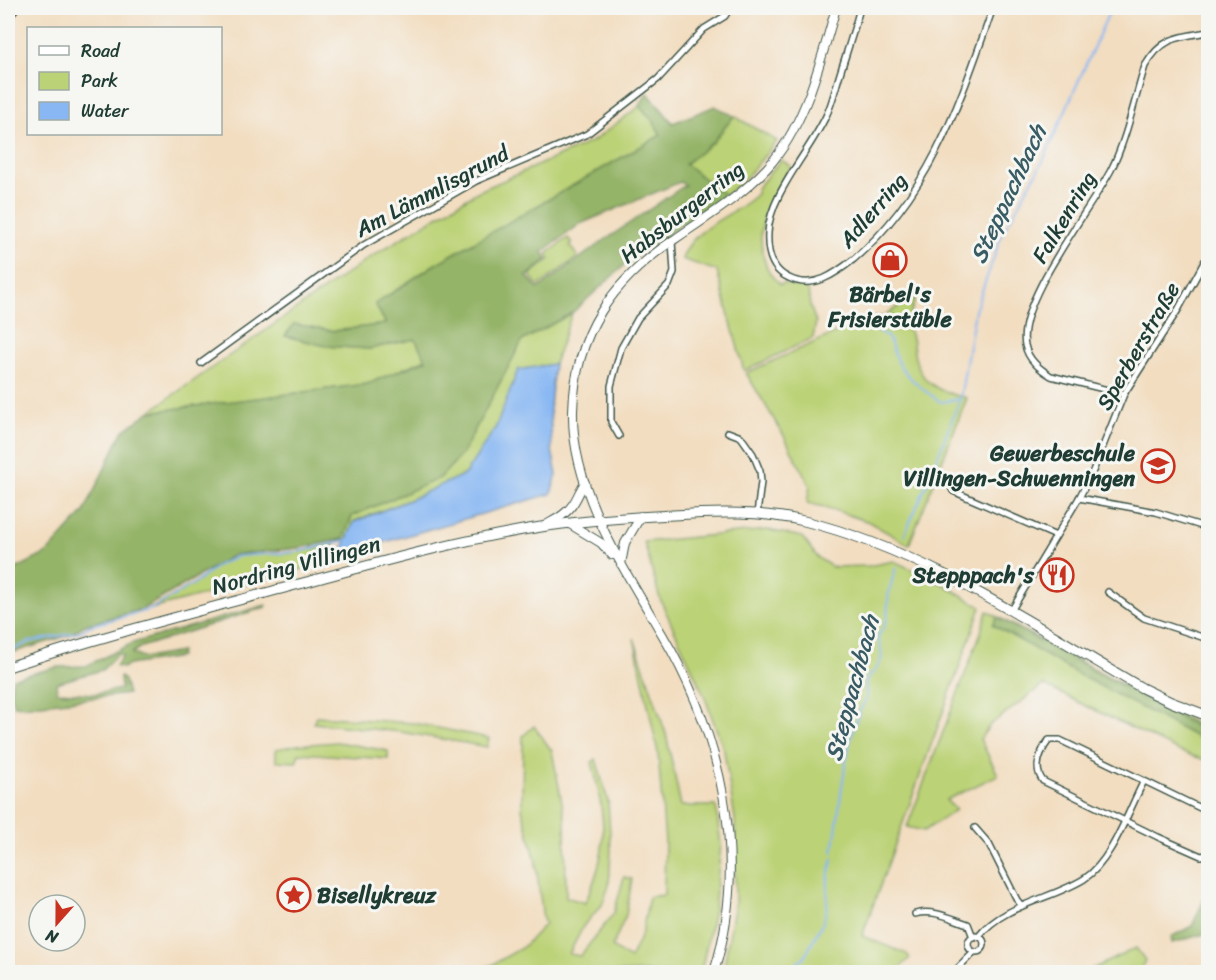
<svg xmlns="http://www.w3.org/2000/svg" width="1216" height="980" font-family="Sriracha,sans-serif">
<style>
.green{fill:#bbd276;stroke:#6d8855;stroke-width:1.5}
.forest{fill:#94b467;stroke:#5a784e;stroke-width:1.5;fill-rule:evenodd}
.water{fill:#88b7f3;stroke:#547a94;stroke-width:1.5}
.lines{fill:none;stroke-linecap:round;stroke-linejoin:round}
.stream{stroke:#88b7f3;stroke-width:2}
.street-casing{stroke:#3f5549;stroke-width:8}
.secondary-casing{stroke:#3f5549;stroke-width:10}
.primary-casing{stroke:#3f5549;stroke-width:11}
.street{stroke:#fff;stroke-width:5}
.secondary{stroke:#fff;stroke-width:8}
.primary{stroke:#fff;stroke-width:9}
.labels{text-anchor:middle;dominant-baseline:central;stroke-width:6;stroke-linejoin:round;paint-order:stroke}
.street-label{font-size:22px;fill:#1f3d34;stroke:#f6f6f2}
.poi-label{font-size:22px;font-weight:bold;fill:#1f3d34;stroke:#f6f6f2;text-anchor:end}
.water-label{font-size:24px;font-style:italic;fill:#395c64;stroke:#f6f6f2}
</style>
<rect width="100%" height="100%" fill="#f6f6f2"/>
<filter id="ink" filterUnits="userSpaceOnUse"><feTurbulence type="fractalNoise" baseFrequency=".0167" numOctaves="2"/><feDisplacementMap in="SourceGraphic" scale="12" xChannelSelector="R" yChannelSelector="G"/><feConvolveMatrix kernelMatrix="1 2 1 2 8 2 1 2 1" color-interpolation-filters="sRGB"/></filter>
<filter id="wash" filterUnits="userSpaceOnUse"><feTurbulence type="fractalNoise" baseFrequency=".008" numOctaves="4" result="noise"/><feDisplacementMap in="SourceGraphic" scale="24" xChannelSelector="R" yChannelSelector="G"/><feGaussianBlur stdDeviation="1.35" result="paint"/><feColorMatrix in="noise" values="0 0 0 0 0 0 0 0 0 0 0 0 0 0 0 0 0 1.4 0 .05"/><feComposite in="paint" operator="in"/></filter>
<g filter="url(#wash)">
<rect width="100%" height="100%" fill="#f2ddc0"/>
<g class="green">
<polygon points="640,106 653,121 661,135 434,265 375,304 386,324 334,331 294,324 285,336 326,346 369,349 415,339 426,359 367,384 149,412 369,258 477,192 593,141"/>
<polygon points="734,116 777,141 746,178 725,195 685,164 713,142"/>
<path d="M781,160L791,166C775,194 757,215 762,249C765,266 768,274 781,285L783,283L808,289L810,306L816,322L813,338L744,371L717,271L682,259C693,225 734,217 757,194V188Z"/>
<polygon points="568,238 572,243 570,246 578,257 538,286 530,275 550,259 547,254"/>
<polygon points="916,296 910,315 911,326 902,320 886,314"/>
<polygon points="572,313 554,364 518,370 496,427 465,474 409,500 354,521 347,539 343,539 352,516 440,478 462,454 522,341"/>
<path d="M878,316C888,318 901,320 908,329C913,335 913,344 914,352C919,383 938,392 967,398L909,545L869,522L828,508L807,503L810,486L783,434L746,373L851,326Z"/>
<polygon points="768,530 802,537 818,558 832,567 868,566 894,561 943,584 981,607 862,936 907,954 910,958 895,972 723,972 735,903 735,819 724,751 704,695 660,599 644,542"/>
<polygon points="331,544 335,546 333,561 151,609 198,581 218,565 238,556 298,552"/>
<polygon points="987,611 1208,730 1208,761 1181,752 1043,685 990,725 980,739 998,775 946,800 956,810 924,831 907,827 981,632"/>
<path d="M634,638L666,734L681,806H716L721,845L714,910L701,972H467L492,965L523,947L545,924L543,919L535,857L522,809L523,736L534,726L552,751L565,818L566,897L585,903C610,850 606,818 592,762L596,759L608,802L611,850L609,885L602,905L584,925L569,954L580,956L614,913L624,877L632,879L626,915L612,947L630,959L642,933L649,897L664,895L665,842L658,753Z"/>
<polygon points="316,716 413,723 489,738 487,747 401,732 314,723"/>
<polygon points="337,742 388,751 388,759 299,753 296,762 276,761 276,749 297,745"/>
<polygon points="1136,948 1145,960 1140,972 1086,972"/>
</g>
<g class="forest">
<path d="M647,92L673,123L715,106L734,116L713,142L685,164L725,195L628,262L572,313L522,341L462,454L440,478L352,516L343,539L299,548L234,555L143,609L85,625L70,635L8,654V573L47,553L84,512L122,432L149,412L367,384L426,360L415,339L369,349L326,346L285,336L294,324L334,331L386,324L375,304L434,265L661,135L653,121L640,106ZM680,182L685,185L599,244L538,289L527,276L547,259L543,252L580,224Z"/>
<polygon points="266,605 266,607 141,647 132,653 145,658 181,652 180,657 129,665 122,668 116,666 123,655 118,654 102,670 56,683 57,692 95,694 121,689 120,677 124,680 128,694 24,706 14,705 10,693 13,678 58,667 86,666 133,643"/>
<polygon points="997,617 1208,733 1208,743 1081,676 993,625"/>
<polygon points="1208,891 1208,933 1172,943 1171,937 1192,926"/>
</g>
<polygon class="water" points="554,364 550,408 552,450 557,475 551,494 340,555 354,522 409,500 465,474 496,427 518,370"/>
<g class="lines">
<g class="stream">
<path d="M872,328C897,339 888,345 899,364C909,379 927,393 941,402L959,399"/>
<polyline points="904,536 929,479 960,399 975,311 1002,234 1043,161 1111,8"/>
<polyline points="8,652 29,642 80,632 89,626 152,609 198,581 218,565 238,556 298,552 347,540"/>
<path d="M833,852C840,811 845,729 867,698C861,670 875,679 881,660C883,653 879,643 878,636C891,619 886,611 889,592C891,584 893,576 896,568"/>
<polyline points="792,972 796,964 805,956 823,922 827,908 828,878 833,858"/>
</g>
</g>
</g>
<g filter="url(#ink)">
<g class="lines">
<defs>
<g id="street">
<path d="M860,8C854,31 846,54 839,77C835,90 832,104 826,116C810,151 769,195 768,233C767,251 771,270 789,278C814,290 835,274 854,259C932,192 960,101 993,8"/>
<polyline points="8,20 16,8"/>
<polyline points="201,363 364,245 476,181 587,134 658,79 704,29 725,16 730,8"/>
<path d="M1124,394L1051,376C1040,369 1028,360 1025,345C1016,303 1090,210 1111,170C1126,141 1135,98 1145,66C1162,37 1178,37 1208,32"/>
<polyline points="728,432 741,437 753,454 760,471 761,482 757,514"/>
<polyline points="619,436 611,422 611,386 621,348 638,318 669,285 674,272 672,241"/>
<polyline points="950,485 953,491 1056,536"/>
<polyline points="1079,498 1156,512 1208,528"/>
<polyline points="1108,592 1144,618 1208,639"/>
<polyline points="1011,611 1079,498 1093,471 1124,394 1178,310 1208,255"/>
<path d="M1200,808L1060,740H1049C1040,752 1033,768 1043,781L1158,837L1201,856L1207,855L1208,851"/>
<polyline points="975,828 989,844 1017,900 1022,906"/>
<path d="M915,914C933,909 950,918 968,924L973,937"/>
<circle cx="976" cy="944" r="8"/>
<path d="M978,937C1004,904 1050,900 1084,879C1112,861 1128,811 1144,781"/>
<polyline points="954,972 974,952"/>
</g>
<g id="secondary">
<polyline points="568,523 601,543 612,555"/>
<path d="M546,525C556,519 567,514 573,504C578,497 580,489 585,483"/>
<polyline points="621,564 625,543 641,516"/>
<path d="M714,972C750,858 721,734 662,634C624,569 571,489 573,411C575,333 612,281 675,239C707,217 740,197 767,168C806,125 820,62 836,8"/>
</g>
<path id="primary" d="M8,667C95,638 184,615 273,591C363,567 455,540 547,526C589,520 631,517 673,515C716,512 762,511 804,521C927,551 1034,626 1142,688L1171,702L1208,716"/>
</defs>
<use href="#street" class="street-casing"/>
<use href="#secondary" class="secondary-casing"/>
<use href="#primary" class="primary-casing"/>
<use href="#street" class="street"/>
<use href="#secondary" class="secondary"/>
<use href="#primary" class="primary"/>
</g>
</g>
<defs>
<symbol id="shop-ring" viewBox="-11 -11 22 22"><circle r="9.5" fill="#f6f6f2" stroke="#c8321e" stroke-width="1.5"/><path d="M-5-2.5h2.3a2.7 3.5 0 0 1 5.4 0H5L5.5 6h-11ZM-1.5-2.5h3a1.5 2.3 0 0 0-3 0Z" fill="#c8321e"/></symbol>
<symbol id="school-ring" viewBox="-11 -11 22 22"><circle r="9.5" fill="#f6f6f2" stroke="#c8321e" stroke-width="1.5"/><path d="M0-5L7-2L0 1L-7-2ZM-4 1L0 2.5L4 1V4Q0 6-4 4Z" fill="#c8321e"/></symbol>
<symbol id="restaurant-ring" viewBox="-11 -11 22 22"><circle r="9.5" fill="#f6f6f2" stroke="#c8321e" stroke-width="1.5"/><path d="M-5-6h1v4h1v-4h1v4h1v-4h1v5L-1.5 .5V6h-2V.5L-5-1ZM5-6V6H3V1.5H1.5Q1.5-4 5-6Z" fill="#c8321e"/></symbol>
<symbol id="sight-ring" viewBox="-11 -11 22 22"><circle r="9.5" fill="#f6f6f2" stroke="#c8321e" stroke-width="1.5"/><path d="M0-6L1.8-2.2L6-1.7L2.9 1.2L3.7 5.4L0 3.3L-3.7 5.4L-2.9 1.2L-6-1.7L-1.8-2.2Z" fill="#c8321e"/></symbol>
</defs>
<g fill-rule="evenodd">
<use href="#shop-ring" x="871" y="241" width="38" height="38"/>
<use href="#school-ring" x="1139" y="447" width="38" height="38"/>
<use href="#restaurant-ring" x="1038" y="556" width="38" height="38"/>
<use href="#sight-ring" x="275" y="876" width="38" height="38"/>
</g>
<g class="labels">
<g class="street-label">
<text transform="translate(432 191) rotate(-28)">Am Lämmlisgrund</text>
<text transform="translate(873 210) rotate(-49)">Adlerring</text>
<text transform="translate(682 212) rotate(-38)">Habsburgerring</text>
<text transform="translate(1064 217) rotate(-59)">Falkenring</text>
<text transform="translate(1138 346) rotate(-60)">Sperberstraße</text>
<text transform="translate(296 565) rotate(-15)">Nordring Villingen</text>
</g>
<g class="poi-label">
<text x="890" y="294" text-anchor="middle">Bärbel's<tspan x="890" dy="25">Frisierstüble</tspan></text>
<text x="1135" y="453">Gewerbeschule<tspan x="1135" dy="25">Villingen-Schwenningen</tspan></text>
<text x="1034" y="575">Stepppach's</text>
<text x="317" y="895" text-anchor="start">Bisellykreuz</text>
</g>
<g class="water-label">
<text transform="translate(1008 194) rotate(-65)">Steppachbach</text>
<text transform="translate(852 688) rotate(-75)">Steppachbach</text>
</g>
</g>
<rect width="1216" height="980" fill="none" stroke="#f6f6f2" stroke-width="30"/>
<rect x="27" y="27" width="195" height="108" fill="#f6f6f2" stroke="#a0aca6" stroke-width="1.5"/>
<rect x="39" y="46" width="30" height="9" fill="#ffffff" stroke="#a0aca6" stroke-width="1.5"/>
<text x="81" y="57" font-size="18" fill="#1f3d34">Road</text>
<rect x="39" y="72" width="30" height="18" fill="#bbd276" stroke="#a0aca6" stroke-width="1.5"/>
<text x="81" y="87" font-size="18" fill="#1f3d34">Park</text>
<rect x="39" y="102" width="30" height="18" fill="#88b7f3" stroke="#a0aca6" stroke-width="1.5"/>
<text x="81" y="117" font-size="18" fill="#1f3d34">Water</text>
<g transform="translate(57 923) rotate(201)"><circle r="28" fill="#f6f6f2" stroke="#a0aca6" stroke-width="1.5"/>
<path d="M0-4.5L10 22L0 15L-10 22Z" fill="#c8321e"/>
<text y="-9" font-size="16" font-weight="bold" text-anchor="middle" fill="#1f3d34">N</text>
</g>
</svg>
